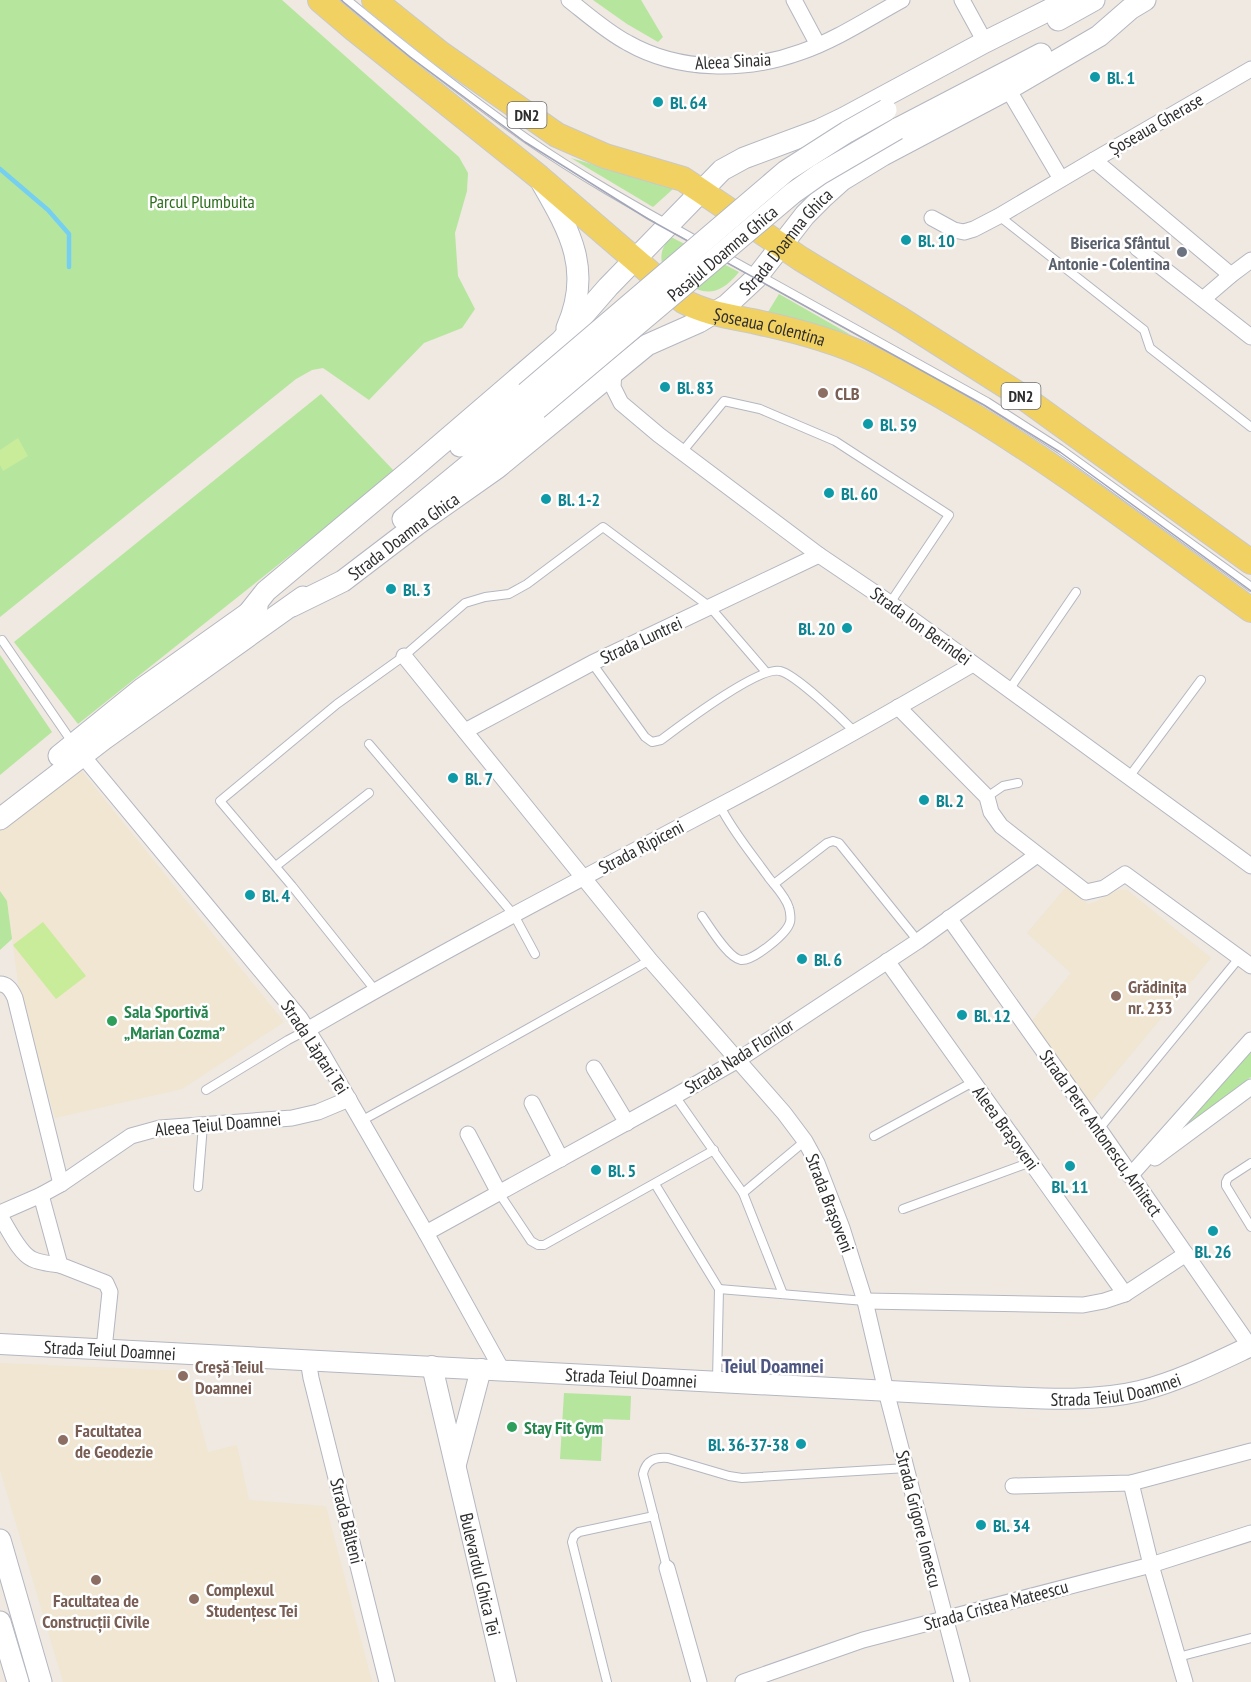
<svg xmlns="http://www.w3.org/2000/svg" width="1251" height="1682" font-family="'PT Sans Narrow',sans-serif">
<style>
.education{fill:#f0e6d1}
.green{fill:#b6e59e}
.pitch{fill:#c9ec9a}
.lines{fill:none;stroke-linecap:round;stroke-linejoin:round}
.stream{stroke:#75cff0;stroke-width:4.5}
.service-casing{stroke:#b4b7c1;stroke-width:10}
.minor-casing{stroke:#b4b7c1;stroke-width:17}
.tertiary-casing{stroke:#b4b7c1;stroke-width:22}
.secondary-casing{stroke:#b4b7c1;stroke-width:23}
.primary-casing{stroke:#c9c9c9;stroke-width:26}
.service{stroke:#fff;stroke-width:8}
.minor{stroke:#fff;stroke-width:15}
.tertiary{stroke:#fff;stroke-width:20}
.secondary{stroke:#fff;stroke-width:21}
.primary{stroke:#f2d163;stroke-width:24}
.tram{stroke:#a3a6b8;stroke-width:1.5}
.secondary-bridge-casing{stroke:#b4b7c1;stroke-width:23;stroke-linecap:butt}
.secondary-bridge{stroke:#fff;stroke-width:21}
.culture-dot{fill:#0f9aa8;stroke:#fff;stroke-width:2}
.worship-dot{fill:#6b7280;stroke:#fff;stroke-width:2}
.education-dot{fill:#8d6e63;stroke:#fff;stroke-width:2}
.leisure-dot{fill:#2e9e5b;stroke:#fff;stroke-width:2}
.labels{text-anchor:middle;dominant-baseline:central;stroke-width:5;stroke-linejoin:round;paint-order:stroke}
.shield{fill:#fff;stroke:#6d6d6d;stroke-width:1.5}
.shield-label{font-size:16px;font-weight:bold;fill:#2e2e2e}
.street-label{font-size:18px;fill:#2e2e2e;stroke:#fff}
.culture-label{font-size:18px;font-weight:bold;fill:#0d838f;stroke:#fff;text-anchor:start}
.park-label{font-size:18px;fill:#2c6e1b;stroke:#fff}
.worship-label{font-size:18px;font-weight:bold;fill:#5b616d;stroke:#fff;text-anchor:end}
.education-label{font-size:18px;font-weight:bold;fill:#785e54;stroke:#fff;text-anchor:start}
.leisure-label{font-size:18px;font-weight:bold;fill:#27864d;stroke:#fff;text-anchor:start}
.neighbourhood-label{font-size:20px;font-weight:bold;fill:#4d5680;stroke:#fff}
</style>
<rect width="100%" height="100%" fill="#efe9e1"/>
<g class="education">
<polygon points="76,764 284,1022 182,1089 55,1118 20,998 7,901 0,891 0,829"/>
<polygon points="1067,886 1088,904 1095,902 1118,890 1127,890 1211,958 1089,1105 1031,1022 1071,973 1027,933"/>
<polygon points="0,1363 186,1371 208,1452 237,1445 249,1500 326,1506 372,1682 63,1682 0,1470"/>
</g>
<g class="green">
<polygon points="0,0 282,0 459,157 468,173 467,191 455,233 458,276 475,309 462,328 424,343 369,400 323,368 312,370 296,379 0,617"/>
<polygon points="593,0 641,0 663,37 658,42 627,24"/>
<polygon points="571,158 673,189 653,207"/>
<path d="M671,237L739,272C709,309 691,286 662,264C660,252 663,246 671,237Z"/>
<polygon points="779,294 851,335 768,312"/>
<polygon points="321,394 395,472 78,724 14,642"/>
<polygon points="0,655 52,732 0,775"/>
<polygon points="0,891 7,901 12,939 0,950"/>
<polygon points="1251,1049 1251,1077 1162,1146"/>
<polygon points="564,1393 631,1396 630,1420 603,1419 601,1461 560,1459"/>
</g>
<g class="pitch">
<polygon points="18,438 28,456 3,471 0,465 0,450"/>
<polygon points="43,922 86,976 56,999 13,945"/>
</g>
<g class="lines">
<polyline class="stream" points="0,169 48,210 69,234 69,267"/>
<defs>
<g id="service">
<path d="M347,0C405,48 465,95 527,139C582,177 640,209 699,242"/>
<polyline points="999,216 1144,330 1150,348 1251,427"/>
<polyline points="722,255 987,402 1060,449 1251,587"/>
<polyline points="682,452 724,401 760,409 835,441 949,515 890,603"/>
<polyline points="2,640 72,742"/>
<path d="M592,663L645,737L652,742L661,740C681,725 759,666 780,671C795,674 842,719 855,732"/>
<polyline points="1009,690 1076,592"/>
<polyline points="369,744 514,915 535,954"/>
<polyline points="1129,777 1201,680"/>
<polyline points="987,797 1003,786 1018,783"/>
<polyline points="276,866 369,793"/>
<polyline points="774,884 827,843 833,841 839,843 918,941"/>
<path d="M702,916C710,927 728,958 741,960C753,961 787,934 790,922C791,919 790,911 789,908C786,897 776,887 769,878C752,854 733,832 720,806"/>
<polyline points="375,990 292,886 220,801 337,704 404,656 465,603 485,597 509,594 527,584 603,527 710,607 766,672"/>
<polyline points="206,1090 288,1040 307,1030"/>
<polyline points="675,1096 743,1193 783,1294"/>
<polyline points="361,1121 463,1065 650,960"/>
<polyline points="1099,1129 1240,957"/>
<polyline points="874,1136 973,1082"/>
<polyline points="1251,1163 1228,1178 1226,1182 1226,1186 1251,1227"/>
<polyline points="655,1184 719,1289 717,1380"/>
<polyline points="198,1187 203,1125"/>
<polyline points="499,1193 531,1241 538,1245 544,1245 714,1150"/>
<polyline points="743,1193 805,1141"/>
<polyline points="903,1209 1031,1162"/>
<polyline points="719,1289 865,1301"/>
<path d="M667,1568L643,1474C646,1460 655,1457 668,1458L729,1476L742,1478L907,1468"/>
<polyline points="1178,1657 1251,1638"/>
<polyline points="607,1682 572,1542 574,1536 579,1532 654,1516"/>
</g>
<g id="minor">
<path d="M569,0C588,15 607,32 628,43C679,72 746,72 801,52C836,40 869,18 902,0"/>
<polyline points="794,0 818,45"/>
<polyline points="962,0 985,42"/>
<polyline points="1008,89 1061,179"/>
<polyline points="1094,160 1231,275"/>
<polyline points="932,218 954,230 964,232 974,229 999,216 1094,160 1251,69"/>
<polyline points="1137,248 1251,337"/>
<polyline points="1203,299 1231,275 1251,260"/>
<polyline points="614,371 613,387 621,403 659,435 819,555 890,603 1251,866"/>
<polyline points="404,656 650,960 784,1113 805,1141 817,1163 842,1228 865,1301 886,1391 962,1682"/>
<polyline points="898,707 987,797 991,812 1001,826 1086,892 1104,888 1125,874 1251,966"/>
<polyline points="465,731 592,663 819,555"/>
<polyline points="82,755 300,1018 322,1053 426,1233 502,1370"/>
<polyline points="949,918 1099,1129 1251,1348"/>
<polyline points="887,961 1125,1294"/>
<path d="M0,984C8,984 12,991 15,998L61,1184"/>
<path d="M307,1030C442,951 581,879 719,806C805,761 889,713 973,664"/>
<polyline points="594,1068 627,1123"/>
<polyline points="532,1103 561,1159"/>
<polyline points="468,1134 499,1193"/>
<polyline points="1155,1158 1251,1087"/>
<polyline points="1130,1176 1251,1040"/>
<polyline points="41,1195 60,1265 106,1283 110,1292 104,1349"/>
<polyline points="0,1213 41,1195 61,1184 131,1136 160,1128 292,1118 318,1112 349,1099"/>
<path d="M0,1216C8,1228 19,1253 32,1259C40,1263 51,1264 60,1265"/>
<polyline points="426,1233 675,1096 738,1060 918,941 1037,855"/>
<polyline points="865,1301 1083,1305 1104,1301 1125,1294 1186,1254"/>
<polyline points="308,1360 311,1378 387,1682"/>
<polyline points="1131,1483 1151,1565 1185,1682"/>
<polyline points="1013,1486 1131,1483 1251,1451"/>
<polyline points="667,1568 699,1682"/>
<polyline points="743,1682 863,1640 1151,1565 1251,1533"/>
</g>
<g id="tertiary">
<path id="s1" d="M0,1344L984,1396C1036,1398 1089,1403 1140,1391C1179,1381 1215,1363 1251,1346"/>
<path id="s2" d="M432,1366L506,1682"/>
<polyline points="456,1464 481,1369"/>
</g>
<g id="secondary">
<polyline points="1058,20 1094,0"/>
<polyline points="897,129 1041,54"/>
<path d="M542,183C571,233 592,271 567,328"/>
<polyline points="460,446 526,393"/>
<polyline points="403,519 537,409"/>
<path id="s3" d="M292,606L343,581L419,523L497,468L647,345L699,322L727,305L756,278L805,215L822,198L842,180L883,155L1008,89L1099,36L1130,9L1145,0"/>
<polyline points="247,615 266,591 412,469 561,341 608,287 722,170 744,158 819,130 844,118 985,42 1069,0"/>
<polyline points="59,756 143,688 257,607"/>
<polyline points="0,819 104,739 303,597"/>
<polyline points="0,1540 41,1682"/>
<polyline points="0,1622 18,1682"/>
</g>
<g id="primary">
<path id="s4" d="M320,0L354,29L539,177L683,301C707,314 734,317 761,323C798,331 835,341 869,357C894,369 917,383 941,396C1050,459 1149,536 1251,610"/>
<polyline points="374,0 440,53 557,135 605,156 683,179 701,191 801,259 902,320 1023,397 1251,562"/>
</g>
</defs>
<use href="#service" class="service-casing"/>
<use href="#minor" class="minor-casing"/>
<use href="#tertiary" class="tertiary-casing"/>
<use href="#secondary" class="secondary-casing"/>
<use href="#primary" class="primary-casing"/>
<use href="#service" class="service"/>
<use href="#minor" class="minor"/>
<use href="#tertiary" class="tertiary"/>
<use href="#secondary" class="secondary"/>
<use href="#primary" class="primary"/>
<polyline class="tram" points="341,0 410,57 525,142 648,219 984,405 1060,452 1251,591"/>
<defs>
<g id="secondary-bridge">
<polyline points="526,393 786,171 847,132 886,110"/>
<path id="s5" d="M537,409L793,193L820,174L897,129"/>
</g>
</defs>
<use href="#secondary-bridge" class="secondary-bridge-casing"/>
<use href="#secondary-bridge" class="secondary-bridge"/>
</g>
<g class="culture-dot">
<circle cx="1095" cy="77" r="6"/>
<circle cx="658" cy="102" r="6"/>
<circle cx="906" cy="240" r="6"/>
<circle cx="665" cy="387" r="6"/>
<circle cx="868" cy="424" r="6"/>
<circle cx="829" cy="493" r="6"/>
<circle cx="546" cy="499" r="6"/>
<circle cx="391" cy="589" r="6"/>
<circle cx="847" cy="628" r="6"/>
<circle cx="453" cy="778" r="6"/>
<circle cx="924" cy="800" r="6"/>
<circle cx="250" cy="895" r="6"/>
<circle cx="802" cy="959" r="6"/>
<circle cx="962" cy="1015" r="6"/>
<circle cx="1070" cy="1166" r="6"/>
<circle cx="596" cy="1170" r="6"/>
<circle cx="1213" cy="1231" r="6"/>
<circle cx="801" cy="1444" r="6"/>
<circle cx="981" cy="1525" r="6"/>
</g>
<circle class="worship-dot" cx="1182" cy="252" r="6"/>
<g class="education-dot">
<circle cx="823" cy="393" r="6"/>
<circle cx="1116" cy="996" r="6"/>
<circle cx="183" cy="1376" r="6"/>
<circle cx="63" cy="1440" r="6"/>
<circle cx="96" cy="1580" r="6"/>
<circle cx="194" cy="1599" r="6"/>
</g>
<g class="leisure-dot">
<circle cx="112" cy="1021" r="6"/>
<circle cx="512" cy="1427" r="6"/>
</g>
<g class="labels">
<g class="shield">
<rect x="507.5" y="102" width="39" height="26" rx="4.5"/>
<rect x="1001.5" y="383" width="39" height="26" rx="4.5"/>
</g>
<g class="shield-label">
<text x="527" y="115">DN2</text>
<text x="1021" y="396">DN2</text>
</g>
<g class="street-label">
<text transform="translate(733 61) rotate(-3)">Aleea Sinaia</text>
<text transform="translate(1156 124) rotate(-30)">Șoseaua Gherase</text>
<text stroke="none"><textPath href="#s3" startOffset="618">Strada Doamna Ghica</textPath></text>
<text stroke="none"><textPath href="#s5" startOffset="242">Pasajul Doamna Ghica</textPath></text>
<text stroke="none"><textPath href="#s4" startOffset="562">Șoseaua Colentina</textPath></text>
<text stroke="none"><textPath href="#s3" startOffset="132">Strada Doamna Ghica</textPath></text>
<text transform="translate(921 626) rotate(36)">Strada Ion Berindei</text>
<text transform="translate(641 640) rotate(-25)">Strada Luntrei</text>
<text transform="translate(641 847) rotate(-28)">Strada Ripiceni</text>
<text transform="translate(315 1047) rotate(57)">Strada Lăptari Tei</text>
<text transform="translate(739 1056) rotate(-32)">Strada Nada Florilor</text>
<text transform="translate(218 1124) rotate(-5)">Aleea Teiul Doamnei</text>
<text transform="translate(1006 1128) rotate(54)">Aleea Brașoveni</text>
<text transform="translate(1101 1133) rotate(55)">Strada Petre Antonescu, Arhitect</text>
<text transform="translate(830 1203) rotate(69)">Strada Brașoveni</text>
<text stroke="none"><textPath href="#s1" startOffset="110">Strada Teiul Doamnei</textPath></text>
<text stroke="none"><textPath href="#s1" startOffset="632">Strada Teiul Doamnei</textPath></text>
<text stroke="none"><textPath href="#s1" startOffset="1118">Strada Teiul Doamnei</textPath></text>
<text transform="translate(919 1519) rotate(76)">Strada Grigore Ionescu</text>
<text transform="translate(347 1521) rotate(76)">Strada Bălteni</text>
<text stroke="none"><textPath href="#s2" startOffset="214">Bulevardul Ghica Tei</textPath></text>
<text transform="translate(996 1605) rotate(-15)">Strada Cristea Mateescu</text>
</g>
<g class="culture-label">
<text x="1107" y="77">Bl. 1</text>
<text x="670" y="102">Bl. 64</text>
<text x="918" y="240">Bl. 10</text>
<text x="677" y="387">Bl. 83</text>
<text x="880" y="424">Bl. 59</text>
<text x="841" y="493">Bl. 60</text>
<text x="558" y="499">Bl. 1-2</text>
<text x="403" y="589">Bl. 3</text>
<text x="835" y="628" text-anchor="end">Bl. 20</text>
<text x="465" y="778">Bl. 7</text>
<text x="936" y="800">Bl. 2</text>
<text x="262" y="895">Bl. 4</text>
<text x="814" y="959">Bl. 6</text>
<text x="974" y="1015">Bl. 12</text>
<text x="608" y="1170">Bl. 5</text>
<text x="1070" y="1186" text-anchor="middle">Bl. 11</text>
<text x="1213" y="1251" text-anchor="middle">Bl. 26</text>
<text x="789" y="1444" text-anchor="end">Bl. 36-37-38</text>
<text x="993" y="1525">Bl. 34</text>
</g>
<g class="park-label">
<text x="202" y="201">Parcul Plumbuita</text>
</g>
<g class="worship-label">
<text x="1170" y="242">Biserica Sfântul<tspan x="1170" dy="21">Antonie - Colentina</tspan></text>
</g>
<g class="education-label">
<text x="835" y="393">CLB</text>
<text x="1128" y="986">Grădinița<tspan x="1128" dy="21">nr. 233</tspan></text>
<text x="195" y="1366">Creșă Teiul<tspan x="195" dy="21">Doamnei</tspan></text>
<text x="75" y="1430">Facultatea<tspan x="75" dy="21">de Geodezie</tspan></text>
<text x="206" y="1589">Complexul<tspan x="206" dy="21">Studențesc Tei</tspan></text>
<text x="96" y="1600" text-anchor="middle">Facultatea de<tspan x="96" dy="21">Construcții Civile</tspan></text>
</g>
<g class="leisure-label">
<text x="124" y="1011">Sala Sportivă<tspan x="124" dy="21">„Marian Cozma”</tspan></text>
<text x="524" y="1427">Stay Fit Gym</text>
</g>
<g class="neighbourhood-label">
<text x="773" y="1366">Teiul Doamnei</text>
</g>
</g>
</svg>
